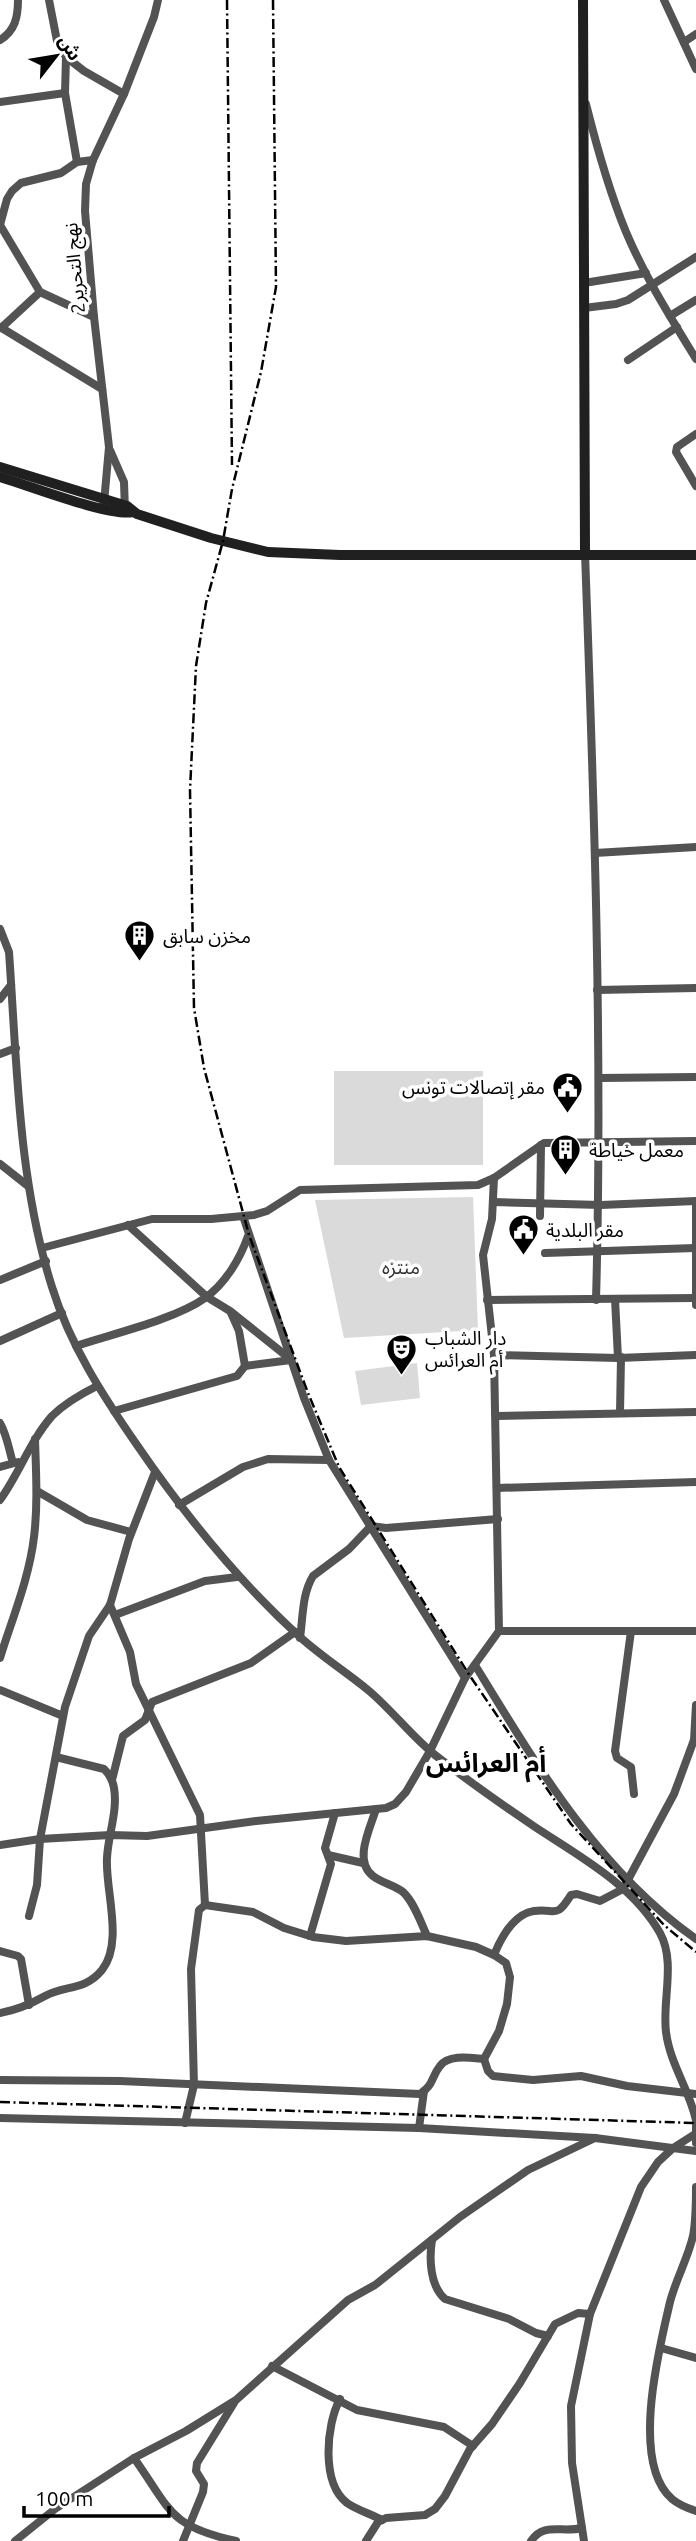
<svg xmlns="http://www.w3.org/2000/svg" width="696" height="2541" font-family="Ubuntu,'Noto Sans Arabic',sans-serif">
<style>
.green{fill:#dadada}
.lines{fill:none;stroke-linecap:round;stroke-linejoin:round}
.street{stroke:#535353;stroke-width:8}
.secondary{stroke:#202020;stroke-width:10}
.rail{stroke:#000;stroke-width:2.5;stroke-dasharray:10 3.5 2 3.5;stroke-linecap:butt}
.labels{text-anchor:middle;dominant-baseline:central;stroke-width:7;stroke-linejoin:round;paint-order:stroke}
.street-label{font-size:19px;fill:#000;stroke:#fff}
.poi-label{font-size:19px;fill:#000;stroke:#fff;text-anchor:start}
.park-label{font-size:19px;fill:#313131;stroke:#fff}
.district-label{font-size:26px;font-weight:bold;fill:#000;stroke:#fff}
</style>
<rect width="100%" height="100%" fill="#fff"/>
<g class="green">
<rect x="334" y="1071" width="149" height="94"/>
<polygon points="473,1197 478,1330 344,1338 315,1200"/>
<polygon points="417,1363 420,1398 361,1405 355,1371"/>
</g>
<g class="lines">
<g class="street">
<polyline points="49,0 57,41 66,57 65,93 77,162"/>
<polyline points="664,0 696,69"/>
<path d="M0,40C15,31 18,17 18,0"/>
<polyline points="684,42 696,34"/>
<polyline points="66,57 84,71 124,94"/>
<polyline points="0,102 65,93"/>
<path d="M586,104C597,148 609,191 626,232C645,277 671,318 696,359"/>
<polyline points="0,225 40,292 94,317"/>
<polyline points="0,225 7,199 12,191 21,183 61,173 77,162 93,160"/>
<polyline points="584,283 646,273"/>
<polyline points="584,308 616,304 628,300 696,257"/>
<polyline points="670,316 696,300"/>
<polyline points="0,327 102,389"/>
<polyline points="1,328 40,292"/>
<polyline points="628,360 677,327"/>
<polyline points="696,434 677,447 676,452 696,486"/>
<polyline points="110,450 124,482 125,511"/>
<polyline points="104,503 109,447 94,317 85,211 86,184 93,160 124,94 154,17 158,0"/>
<path d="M585,553C594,802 603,1051 596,1300"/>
<polyline points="595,853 696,847"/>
<path d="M0,929L9,952C17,1064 18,1180 52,1287C70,1345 103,1396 137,1445C185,1515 237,1580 300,1637C321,1656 346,1672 368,1690C392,1710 412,1737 435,1755C467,1780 501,1804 535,1827C579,1856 633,1885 660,1933C676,1962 662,2001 666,2032C670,2064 689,2089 696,2120"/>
<polyline points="597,990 696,988"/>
<polyline points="0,999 11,985"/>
<polyline points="0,1054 16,1048"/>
<polyline points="599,1078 696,1077"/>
<polyline points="0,1164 28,1186"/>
<polyline points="493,1202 601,1205 696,1201"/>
<polyline points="696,1206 696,1305"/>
<polyline points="243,1216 304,1398 329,1460 465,1678"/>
<polyline points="540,1216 541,1145"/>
<polyline points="128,1225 207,1297 230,1311 289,1358"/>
<polyline points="42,1248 152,1219 211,1219 254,1215 267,1211 300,1190 478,1185 494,1178 544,1143 696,1141"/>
<polyline points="545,1253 695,1248"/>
<polyline points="0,1280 46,1261"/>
<polyline points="615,1299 618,1358"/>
<polyline points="487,1300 696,1298"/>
<polyline points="0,1341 62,1313"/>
<path d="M76,1346C112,1334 176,1319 205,1298C225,1284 240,1259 248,1236"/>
<polyline points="494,1355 618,1358 696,1355"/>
<polyline points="245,1366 291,1360"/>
<polyline points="114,1411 237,1376 245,1366 239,1331 231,1313"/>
<polyline points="620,1413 621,1357"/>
<polyline points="496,1416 696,1412"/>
<path d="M0,1423C7,1435 9,1450 13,1463"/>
<polyline points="0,1467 18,1462"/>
<polyline points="497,1488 696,1482"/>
<polyline points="37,1491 87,1520 131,1532"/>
<path d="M0,1500C19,1474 30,1441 52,1416C65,1403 81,1394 97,1386"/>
<polyline points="179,1505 243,1467 268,1459 329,1460"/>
<polyline points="110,1605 130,1652 136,1684 200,1815 205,1905 199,1910 191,1969 194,2085 185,2123"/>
<polyline points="115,1615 205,1581 237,1577"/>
<polyline points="499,1631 696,1631"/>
<polyline points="631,1631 615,1751 617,1758 631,1767 634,1794"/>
<path d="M300,1638C303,1617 302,1594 313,1576L349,1549L371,1526L386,1528L498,1519"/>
<path d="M0,1658C12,1619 29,1579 34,1537C38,1505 36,1472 35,1439"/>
<path d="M475,1665C537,1766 598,1870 696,1939"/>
<polyline points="0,1690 63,1716"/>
<polyline points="112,1780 123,1736 145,1720 152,1702 251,1663 295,1632"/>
<path d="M376,1809C370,1829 353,1861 373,1876C382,1883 394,1885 403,1892C414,1902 421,1923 427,1936"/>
<polyline points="0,1845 40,1839 110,1835 147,1836 256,1821 386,1808 395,1804 406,1792 430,1751 465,1678 499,1631 494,1355 483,1255 492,1219 494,1178"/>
<polyline points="328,1855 363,1863"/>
<polyline points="205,1905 253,1912 284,1928 313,1937 346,1941 427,1936 476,1947 494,1955 506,1963 510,1977 507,2004 499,2031 484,2059"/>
<polyline points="29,1916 37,1885 40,1839 65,1707 89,1636 110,1605 129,1539 155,1472"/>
<polyline points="310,1936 331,1864 325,1848 335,1813"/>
<polyline points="0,1951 18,1956 21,1959 29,2005"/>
<path d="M494,1955C501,1938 513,1914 534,1911C557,1908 555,1920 571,1895L577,1894L600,1901L623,1889L674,1794L694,1740L696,1705"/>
<path d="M0,2013C17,2010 29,2005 45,1996C65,1985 85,1991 102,1970C124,1942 105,1890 107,1858C108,1835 118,1811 114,1788C113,1781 109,1774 104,1769L56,1757"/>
<path d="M0,2080L120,2081L420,2094C434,2085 431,2077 440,2066C449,2054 471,2058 484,2059L488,2071L493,2076L533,2080L581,2076L627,2086L696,2094"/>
<polyline points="0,2118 419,2128 595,2138 696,2151"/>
<polyline points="696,2126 696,2143"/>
<polyline points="419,2128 424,2091"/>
<path d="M696,2187C696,2203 696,2220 693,2236C688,2258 676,2279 670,2302C659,2349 630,2463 672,2499C679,2505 687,2508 696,2511"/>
<path d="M432,2240C429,2259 430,2286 445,2299L509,2319L536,2333L548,2336"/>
<polyline points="661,2348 696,2358"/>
<polyline points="272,2366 357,2410 444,2427 473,2446"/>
<path d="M340,2399C326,2425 321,2483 347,2503C357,2510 371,2514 382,2520"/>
<path d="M134,2458C171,2510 168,2526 236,2541"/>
<polyline points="15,2541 55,2509 134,2458 186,2431 236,2400 348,2300 375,2285 460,2217 528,2170 595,2138"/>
<polyline points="183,2541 203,2492 204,2484 196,2471 197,2463 234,2403"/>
<polyline points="366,2541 378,2522 386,2518 425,2515 435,2509 445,2496 470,2449 492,2424 520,2383 555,2324 578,2313 590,2314"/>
<path d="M531,2541C544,2522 561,2533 582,2528"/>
<polyline points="584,2541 572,2463 571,2406 590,2314 641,2187 658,2162 673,2148 695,2134"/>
</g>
<g class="secondary">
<polyline points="583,0 585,553"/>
<polyline points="0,467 127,506 137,514 211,538 268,552 340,555 696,555"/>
<path d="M0,477C28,485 109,517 133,512"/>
</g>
<g class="rail">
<polyline points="227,0 232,465"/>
<polyline points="273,0 276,287 261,372 232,489 223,541 206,603 196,666 190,790 194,1008 204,1068 249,1235 308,1393 339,1467 468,1673 571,1824 664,1925 696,1952"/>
<polyline points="0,2102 696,2123"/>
</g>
</g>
<defs>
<symbol id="building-pin" viewBox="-11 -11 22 30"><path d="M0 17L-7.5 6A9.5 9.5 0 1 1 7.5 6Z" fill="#000" stroke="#fff"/><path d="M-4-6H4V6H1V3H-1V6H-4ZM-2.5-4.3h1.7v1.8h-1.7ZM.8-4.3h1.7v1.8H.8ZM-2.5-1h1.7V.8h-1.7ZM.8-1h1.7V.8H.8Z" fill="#fff"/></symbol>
<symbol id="civic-pin" viewBox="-11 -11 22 30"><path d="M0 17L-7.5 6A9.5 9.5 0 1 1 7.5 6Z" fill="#000" stroke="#fff"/><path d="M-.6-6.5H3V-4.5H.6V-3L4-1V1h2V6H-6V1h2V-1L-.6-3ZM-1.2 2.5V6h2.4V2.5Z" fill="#fff"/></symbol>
<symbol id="theatre-pin" viewBox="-11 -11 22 30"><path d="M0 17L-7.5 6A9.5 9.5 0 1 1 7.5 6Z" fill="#000" stroke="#fff"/><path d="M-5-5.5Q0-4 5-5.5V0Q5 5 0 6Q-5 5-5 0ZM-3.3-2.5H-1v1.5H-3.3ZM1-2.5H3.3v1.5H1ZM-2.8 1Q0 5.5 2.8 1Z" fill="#fff"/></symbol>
</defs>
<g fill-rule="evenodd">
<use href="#building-pin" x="122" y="918" width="35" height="47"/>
<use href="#civic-pin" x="550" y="1070" width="35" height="47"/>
<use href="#building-pin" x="548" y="1132" width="35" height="47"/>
<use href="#civic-pin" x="506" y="1212" width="35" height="47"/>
<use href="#theatre-pin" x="384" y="1332" width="35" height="47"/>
</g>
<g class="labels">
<g class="street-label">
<text transform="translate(74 268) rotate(-95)">نهج التحرير2</text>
</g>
<g class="poi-label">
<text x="163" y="936">مخزن سابق</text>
<text x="545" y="1087" text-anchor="end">مقر إتصالات تونس</text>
<text x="589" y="1150">معمل خياطة</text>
<text x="546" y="1230">مقر البلدية</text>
<text x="425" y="1338">دار الشباب<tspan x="425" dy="22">أم العرائس</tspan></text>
</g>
<g class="park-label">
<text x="401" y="1267">منتزه</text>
</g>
<g class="district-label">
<text x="486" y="1762">أم العرائس</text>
</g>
</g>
<g transform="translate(56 56) rotate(59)" stroke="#ffffff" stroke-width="5" paint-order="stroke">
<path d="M0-5L12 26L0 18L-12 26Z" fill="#000000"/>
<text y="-10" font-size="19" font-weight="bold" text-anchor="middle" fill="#000000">ش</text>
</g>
<path d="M24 2506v10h145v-10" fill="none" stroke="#000000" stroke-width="3.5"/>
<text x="35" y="2506" font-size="21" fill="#000000" stroke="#ffffff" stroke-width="5" paint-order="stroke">100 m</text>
</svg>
